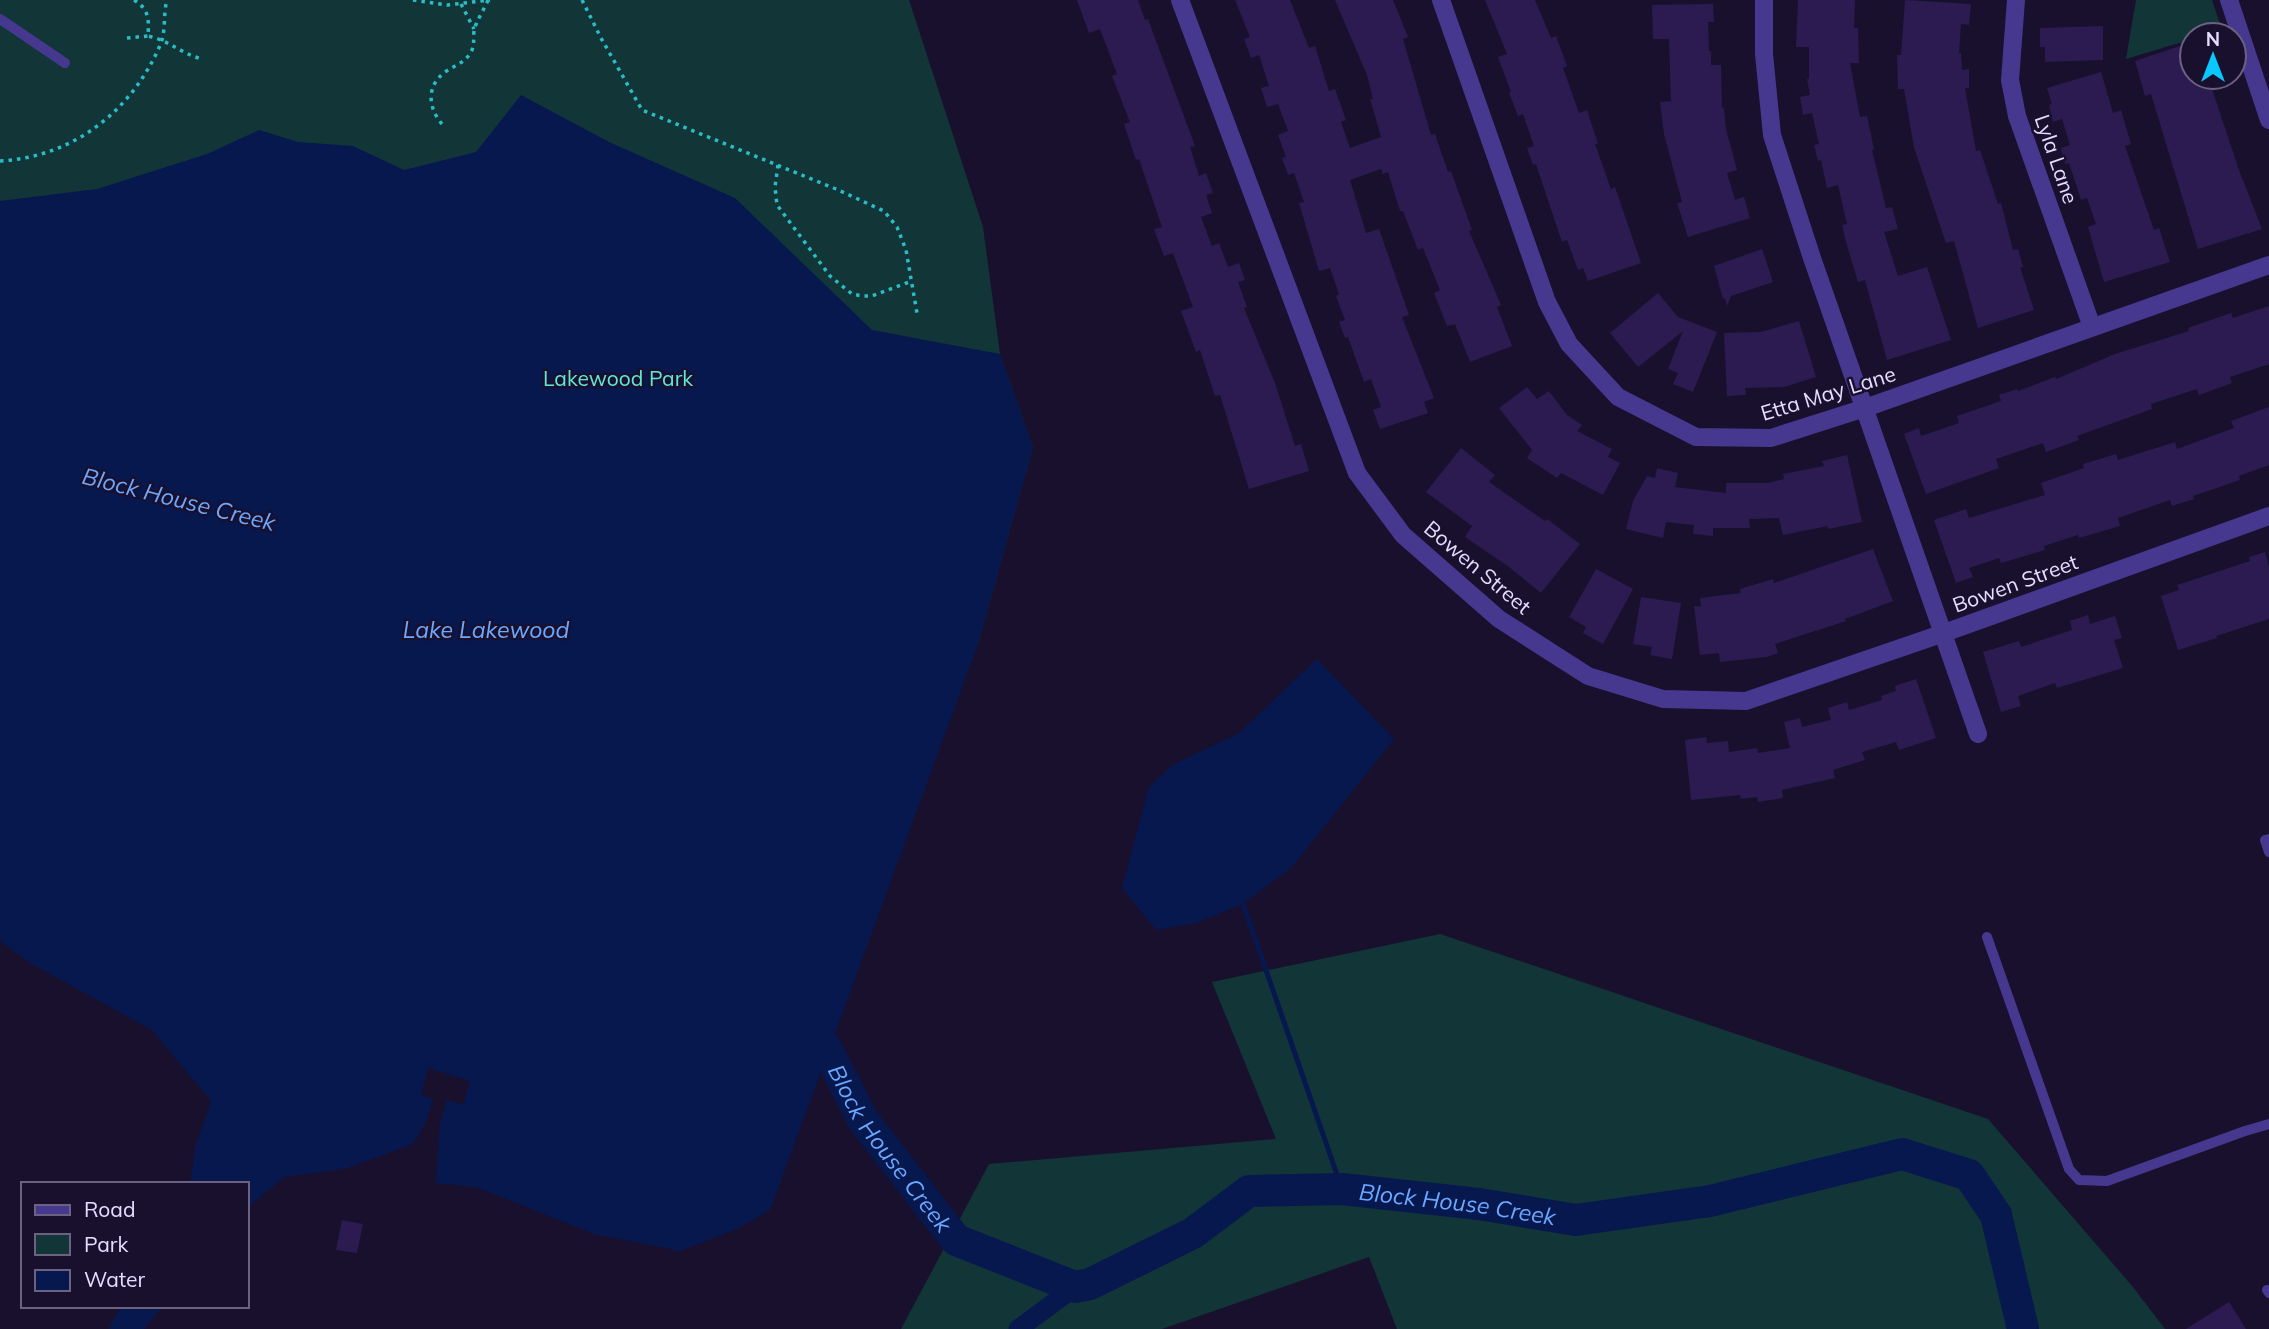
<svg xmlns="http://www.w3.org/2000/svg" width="2269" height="1329" font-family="Mulish,sans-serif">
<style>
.green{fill:#123538}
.water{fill:#07184f}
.pier{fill:#19102e}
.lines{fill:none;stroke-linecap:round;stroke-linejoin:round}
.stream{stroke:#07184f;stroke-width:5}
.canal{stroke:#07184f;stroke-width:19}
.river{stroke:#07184f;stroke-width:32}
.building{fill:#2c1b50}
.path{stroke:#29bdc7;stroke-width:3.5;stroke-dasharray:3.5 5;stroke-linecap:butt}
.lane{stroke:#46388f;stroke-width:10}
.street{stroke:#46388f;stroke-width:18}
.labels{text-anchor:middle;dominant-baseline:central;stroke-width:5;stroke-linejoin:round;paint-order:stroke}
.street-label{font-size:21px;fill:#e5ddff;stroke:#19102e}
.park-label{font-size:21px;fill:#5fe8d7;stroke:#19102e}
.water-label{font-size:23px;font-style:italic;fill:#6ba8ff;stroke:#19102e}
</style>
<rect width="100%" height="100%" fill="#19102e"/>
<g class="green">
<polygon points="0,0 909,0 983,227 1000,354 1033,447 978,644 0,495"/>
<polygon points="2136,0 2212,0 2222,30 2206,35 2192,35 2192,39 2126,59"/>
<polygon points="1440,934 1988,1119 2133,1287 2165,1329 1397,1329 1369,1257 1162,1329 901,1329 989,1164 1276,1139 1212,982"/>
</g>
<g class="water">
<polygon points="521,95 609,142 735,198 872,330 1000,354 1033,447 978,644 770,1210 737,1229 680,1251 594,1234 476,1187 436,1183 442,1095 413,1144 348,1168 284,1177 247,1208 247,1184 190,1184 195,1148 211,1101 152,1030 30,963 0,941 0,201 97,189 207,154 259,130 298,142 353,146 404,170 476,152"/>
<polygon points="1317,659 1394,739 1292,867 1243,904 1196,923 1156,930 1122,888 1149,787 1172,765 1239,733"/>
<polygon points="121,1306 163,1306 144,1329 109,1329"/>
</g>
<polygon class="pier" points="428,1068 470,1081 463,1105 447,1100 436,1135 438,1108 422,1134 433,1099 421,1095"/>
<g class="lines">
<polyline class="stream" points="1243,904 1342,1189"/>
<polyline class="canal" points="1018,1329 1075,1287"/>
<path class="river" id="s1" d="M805,1018L826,1048L863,1120L956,1240L1075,1287L1090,1284L1193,1233L1249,1191L1342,1189L1479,1204L1576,1220L1710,1201L1902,1154L1969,1175L1996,1215L2023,1329"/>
</g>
<g class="building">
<polygon points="1077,0 1138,0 1145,20 1148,19 1195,146 1190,147 1199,176 1206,173 1213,193 1206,195 1212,213 1201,217 1212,246 1219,243 1228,267 1239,263 1245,280 1238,282 1247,307 1244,308 1275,383 1295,446 1301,444 1309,471 1249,489 1220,395 1215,396 1200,350 1196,352 1181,311 1193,307 1173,253 1164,256 1154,229 1162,227 1139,159 1136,160 1124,124 1130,122 1112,76 1117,74 1100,29 1089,33"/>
<polygon points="1235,0 1290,0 1309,48 1315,46 1329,91 1335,89 1346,120 1341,122 1350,148 1381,137 1370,99 1373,99 1367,75 1335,0 1393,0 1408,37 1403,39 1431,135 1435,134 1448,172 1451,171 1472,230 1469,231 1501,305 1497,307 1512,346 1470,362 1455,324 1447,326 1434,293 1440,290 1423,248 1418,250 1403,211 1400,211 1388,172 1383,174 1381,169 1350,180 1366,233 1379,229 1409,315 1402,317 1434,398 1424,402 1428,413 1380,429 1373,410 1381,407 1371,379 1364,382 1348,337 1345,338 1339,322 1345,320 1336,296 1339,294 1330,268 1319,271 1299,203 1304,202 1294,173 1288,175 1282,158 1286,157 1278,135 1288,131 1278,104 1267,107 1261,88 1269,86 1259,55 1251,58 1244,39 1250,37"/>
<polygon points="1485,0 1535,0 1551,38 1556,36 1567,66 1563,68 1579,113 1587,110 1598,144 1595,144 1611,189 1615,187 1641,263 1588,281 1583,268 1578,270 1567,240 1562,242 1536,164 1533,165 1527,148 1534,146 1523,114 1518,116 1509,93 1511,92 1498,57 1507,54"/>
<polygon points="1798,0 1855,0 1854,28 1858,28 1859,63 1850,63 1860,117 1867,116 1874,149 1872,150 1886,208 1892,207 1898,229 1884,232 1898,276 1927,267 1951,340 1887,360 1865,280 1858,282 1846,242 1842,225 1847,224 1838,185 1827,188 1821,160 1818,161 1814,145 1819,144 1812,113 1803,115 1800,97 1810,95 1807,79 1809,79 1809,47 1796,47"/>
<polygon points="1905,0 1971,4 1969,25 1961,24 1959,53 1961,53 1962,70 1969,69 1969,88 1965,88 1976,151 1980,150 1998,204 2001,203 2013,250 2018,249 2023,267 2020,267 2034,310 1978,328 1954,241 1946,243 1914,147 1904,89 1898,89 1897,55 1901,55"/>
<polygon points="1713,4 1714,22 1708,22 1709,51 1711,51 1711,65 1721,65 1722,108 1724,108 1726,129 1737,170 1727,173 1735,200 1744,197 1750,218 1688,237 1677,203 1682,202 1664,134 1660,102 1671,101 1669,39 1653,39 1652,5"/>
<polygon points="2103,26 2103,60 2045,62 2045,47 2040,47 2040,28"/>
<polygon points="2189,43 2192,51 2192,77 2208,77 2239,170 2262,229 2198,249 2151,94 2145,96 2135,61"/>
<polygon points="2101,72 2113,113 2121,110 2131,144 2125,146 2154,230 2159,228 2170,262 2104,282 2088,227 2096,224 2087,198 2081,200 2069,163 2065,164 2061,148 2070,145 2062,119 2053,122 2049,105 2052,104 2047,88"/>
<polygon points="1762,249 1773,282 1731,296 1727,306 1725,298 1723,299 1714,266"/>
<polygon points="1658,293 1678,317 1717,332 1693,392 1673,384 1678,373 1668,369 1683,331 1638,367 1610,333"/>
<polygon points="2269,306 2269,364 2230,377 2232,383 2199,395 2197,389 2151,404 2152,409 2077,436 2079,440 2046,452 2043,443 1996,459 1999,468 1926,494 1904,434 1919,428 1921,436 1959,423 1957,416 2001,401 1999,395 2017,389 2018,391 2055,377 2056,379 2115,354 2189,331 2188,328 2231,313 2233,318"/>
<polygon points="1799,321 1816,377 1784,387 1745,388 1746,395 1727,396 1724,333 1761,332"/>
<polygon points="1527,387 1537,399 1549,391 1567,415 1582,425 1577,431 1612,449 1608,457 1620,463 1603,495 1561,473 1557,478 1527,458 1532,450 1499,408"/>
<polygon points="2269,407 2269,465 2239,476 2240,480 2193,496 2194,499 2172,506 2170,500 2118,518 2120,526 2079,538 2078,535 2044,546 2045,550 2001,563 1999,558 1969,568 1973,577 1956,583 1934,520 1966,509 1969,518 2045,495 2041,483 2084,468 2083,464 2116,454 2118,460 2175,442 2177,449 2234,428 2231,421"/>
<polygon points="1461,448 1495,475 1489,482 1545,521 1547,519 1580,544 1541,593 1509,567 1465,537 1472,526 1426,492"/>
<polygon points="1847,455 1862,522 1828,529 1828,526 1783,535 1779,518 1749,519 1750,528 1713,528 1713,536 1693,534 1694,525 1666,522 1663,538 1626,529 1633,501 1647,476 1655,478 1657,468 1678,473 1675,487 1726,493 1726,483 1768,483 1784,479 1783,474 1824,466 1822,461"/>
<polygon points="1873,549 1893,601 1845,619 1846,621 1775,644 1778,653 1767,657 1720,662 1719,653 1700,655 1694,606 1701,607 1700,598 1741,593 1740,589 1773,579 1774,583"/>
<polygon points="2265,552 2269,567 2269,619 2216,636 2217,638 2178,650 2161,596 2179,590 2177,585 2250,561 2249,557"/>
<polygon points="1596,569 1633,589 1603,644 1583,633 1586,627 1569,617"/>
<polygon points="1641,597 1681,603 1672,659 1650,655 1652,647 1633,644"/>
<polygon points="2088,615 2090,624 2115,616 2122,638 2114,640 2123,668 2057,688 2055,683 2018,696 2021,706 2001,712 1983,652 2019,641 2021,647 2072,630 2070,621"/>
<polygon points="1916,679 1936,738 1899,750 1896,742 1862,752 1865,760 1833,770 1835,778 1782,790 1783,798 1758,802 1757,797 1741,799 1740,795 1691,800 1685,740 1706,737 1707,743 1728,741 1729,752 1757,748 1758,753 1790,748 1784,722 1800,718 1802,727 1831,720 1828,708 1847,702 1849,710 1882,700 1881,696 1896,691 1895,686"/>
<polygon points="342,1220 363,1224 357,1253 336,1250"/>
<polygon points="2229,1302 2246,1329 2186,1329"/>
</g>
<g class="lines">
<g class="path">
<path d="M134,0C149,9 149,19 148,36C168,40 182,54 202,59"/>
<polyline points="413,0 447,5 490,0"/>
<polyline points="582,0 601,38 642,110 836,189 884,211 897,227 906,250 917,313"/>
<polyline points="461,4 474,29"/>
<polyline points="127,38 148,36"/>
<path d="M442,124C428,108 426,86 445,72C455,65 465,63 471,52C475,45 473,39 474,31C476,21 484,10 488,0"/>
<path d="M0,161C74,157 133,110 161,43C166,30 163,14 167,0"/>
<polyline points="778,165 775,187 777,205 830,276 852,294 862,296 872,296 912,281"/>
</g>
<g class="lane">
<polyline points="0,19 65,63"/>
<polyline points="2269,839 2265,840 2269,852"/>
<polyline points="1987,937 2069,1169 2079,1180 2107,1181 2245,1131 2269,1124"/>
<polyline points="2267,1290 2269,1293"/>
</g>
<g class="street">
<polyline points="1180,0 1357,473 1403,535 1499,619 1588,676 1663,699 1746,701 1944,633 2269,516"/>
<polyline points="1441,0 1547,302 1569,344 1618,397 1696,437 1771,438 1865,408 2269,265"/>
<polyline points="1764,0 1764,54 1772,135 1812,258 1978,734"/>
<polyline points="2016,0 2010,80 2017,116 2092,327"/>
<polyline points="2229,0 2269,120"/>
</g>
</g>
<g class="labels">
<g class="street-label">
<text transform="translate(2057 159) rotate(71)">Lyla Lane</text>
<text transform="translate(1828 393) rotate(-17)">Etta May Lane</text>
<text transform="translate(1478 567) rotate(40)">Bowen Street</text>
<text transform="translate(2015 583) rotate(-20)">Bowen Street</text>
</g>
<g class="park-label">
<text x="618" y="378">Lakewood Park</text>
</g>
<g class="water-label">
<text transform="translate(179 499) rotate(14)">Block House Creek</text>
<text x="486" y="629">Lake Lakewood</text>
<text stroke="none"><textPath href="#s1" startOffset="156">Block House Creek</textPath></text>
<text stroke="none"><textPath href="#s1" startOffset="807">Block House Creek</textPath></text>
</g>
</g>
<rect x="21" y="1182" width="228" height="126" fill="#19102e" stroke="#6b6282" stroke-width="2"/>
<rect x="35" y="1205" width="35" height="10" fill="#46388f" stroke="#6b6282" stroke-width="2"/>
<text x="84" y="1217" font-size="21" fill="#e5ddff">Road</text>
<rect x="35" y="1234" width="35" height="21" fill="#123538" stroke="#6b6282" stroke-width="2"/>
<text x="84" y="1252" font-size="21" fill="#e5ddff">Park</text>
<rect x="35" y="1270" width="35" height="21" fill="#07184f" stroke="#6b6282" stroke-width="2"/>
<text x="84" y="1287" font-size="21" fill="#e5ddff">Water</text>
<g transform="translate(2213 56)"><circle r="33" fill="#19102e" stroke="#6b6282" stroke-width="2"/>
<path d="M0-5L12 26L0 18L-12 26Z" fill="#09c7ff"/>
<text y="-10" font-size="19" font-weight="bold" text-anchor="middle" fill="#e5ddff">N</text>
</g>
</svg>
